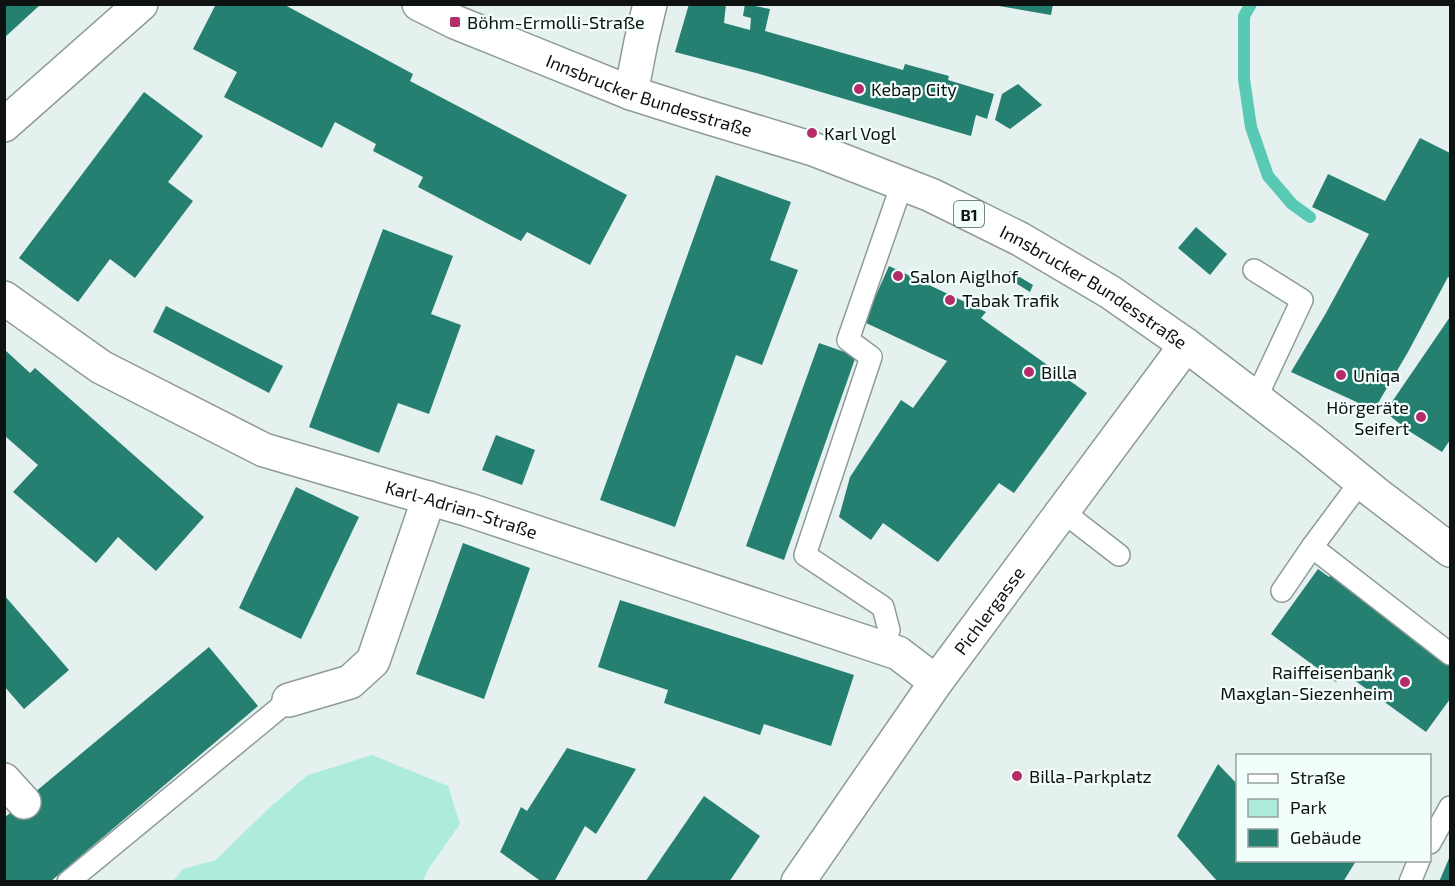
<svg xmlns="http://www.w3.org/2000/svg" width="1455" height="886" font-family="'Exo 2',sans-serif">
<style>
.green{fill:#adecdd}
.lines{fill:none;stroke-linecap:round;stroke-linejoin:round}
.stream{stroke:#57c9b4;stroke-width:12}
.building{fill:#268071}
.lane-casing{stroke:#8f9b98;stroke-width:24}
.street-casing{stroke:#8f9b98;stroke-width:36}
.primary-casing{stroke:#8f9b98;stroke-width:36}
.lane{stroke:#fff;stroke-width:21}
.street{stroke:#fff;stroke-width:33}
.primary{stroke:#fff;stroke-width:33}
.poi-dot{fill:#b62c68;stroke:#f1fefb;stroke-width:2}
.labels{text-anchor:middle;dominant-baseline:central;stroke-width:4.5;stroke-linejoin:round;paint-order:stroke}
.shield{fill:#f1fefb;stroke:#525957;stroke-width:1.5}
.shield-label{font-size:16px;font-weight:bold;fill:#0e1211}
.poi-label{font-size:18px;fill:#0e1211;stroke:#f1fefb;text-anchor:start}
.street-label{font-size:18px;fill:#0e1211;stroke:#f1fefb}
</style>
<rect width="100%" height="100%" fill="#e4f1ee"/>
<polygon class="green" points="372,755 448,786 460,824 429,868 423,881 173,881 183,869 216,860 269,808 308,775"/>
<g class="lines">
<polyline class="stream" points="1251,4 1244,16 1244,79 1251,127 1268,176 1292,204 1310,217"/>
</g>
<g class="building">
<polygon points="4,4 41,4 4,38"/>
<polygon points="216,4 283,4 413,74 410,81 627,195 590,265 527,232 521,241 418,187 423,177 373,151 376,144 335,122 322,148 224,97 237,72 193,49"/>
<polygon points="689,4 726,4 724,23 750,30 751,18 743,16 745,4 770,9 765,31 903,70 905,64 949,76 948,80 994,94 987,119 976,115 971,136 756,73 675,52"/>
<polygon points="999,4 1053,4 1051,15 999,6"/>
<polygon points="1018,84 1042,105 1010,129 995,120 1002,94"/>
<polygon points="144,92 203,136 168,182 193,201 135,278 110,259 78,302 19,258"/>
<polygon points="1420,138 1450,153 1450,278 1448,277 1408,352 1374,410 1291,372 1326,313 1369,234 1312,207 1328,174 1385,201"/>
<polygon points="716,175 791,202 770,260 798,270 762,365 736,355 675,527 600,500"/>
<polygon points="1196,227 1227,254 1210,275 1178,248"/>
<polygon points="383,229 453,256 431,314 461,325 429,414 398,403 379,453 309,427"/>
<polygon points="889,266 986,312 981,318 1087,393 1014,493 999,483 938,562 883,523 871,540 839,517 850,477 901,400 913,408 947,361 864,322"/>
<polygon points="1010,271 1033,285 1030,292 1006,277"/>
<polygon points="166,306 283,366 269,393 153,332"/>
<polygon points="1450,317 1450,440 1442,452 1409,431 1385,412"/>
<polygon points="819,343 856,356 784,560 746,546"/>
<polygon points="5,350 30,373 35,368 204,517 156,571 118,537 96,563 13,492 38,465 5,436"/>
<polygon points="496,435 535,450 522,485 482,470"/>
<polygon points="296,487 359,517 301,639 239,608"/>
<polygon points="463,543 530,568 484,699 416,674"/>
<polygon points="1318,569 1329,577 1334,571 1450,658 1450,699 1426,732 1343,672 1336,682 1271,634"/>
<polygon points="4,595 69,670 24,709 4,686"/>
<polygon points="620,600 854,675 831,746 764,724 760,735 664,703 668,690 598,667"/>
<polygon points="209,647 258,706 50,882 4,882 4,818"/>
<polygon points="567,748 636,769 596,834 585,826 554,882 542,882 500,852 521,807 527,811"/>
<polygon points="1218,764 1238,785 1238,861 1356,861 1343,882 1218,882 1177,836"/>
<polygon points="704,796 760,836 729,882 645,882"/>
<polygon points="1450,856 1450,882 1439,882"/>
</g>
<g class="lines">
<defs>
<g id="lane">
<polyline points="1254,270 1302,300 1256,398"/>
<polyline points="1062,511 1119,555"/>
<polyline points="1312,547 1450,654"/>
<polyline points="1282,591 1312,547 1361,481"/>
<polyline points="882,647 889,630 883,607 805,555 871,357 848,340 902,184"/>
<polyline points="1430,843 1450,807"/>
<polyline points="68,882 289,700"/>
<polyline points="1410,882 1419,860"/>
</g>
<g id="street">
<polyline points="631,93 641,42 650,4"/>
<polyline points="4,125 141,4"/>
<path id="s1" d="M4,298L101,367L264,450L469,510L898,653L936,682"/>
<polyline points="289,700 350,682 373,661 429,498"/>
<polyline points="4,780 24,802"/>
<path id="s2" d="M798,882L936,682L1186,345"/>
</g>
<g id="primary">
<path id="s3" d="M419,4L455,22L631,93L694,113L813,149L931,195L1020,239L1110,292L1186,345L1309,439L1374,492L1450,550"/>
</g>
</defs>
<use href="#lane" class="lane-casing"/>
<use href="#street" class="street-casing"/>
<use href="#primary" class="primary-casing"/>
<use href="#lane" class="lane"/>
<use href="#street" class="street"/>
<use href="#primary" class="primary"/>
</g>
<g class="poi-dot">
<rect x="449" y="16" width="12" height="12" rx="3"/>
<circle cx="859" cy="89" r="6"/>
<circle cx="812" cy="133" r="6"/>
<circle cx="898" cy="276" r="6"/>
<circle cx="950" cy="300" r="6"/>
<circle cx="1029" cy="372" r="6"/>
<circle cx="1341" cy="375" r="6"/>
<circle cx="1421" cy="417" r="6"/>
<circle cx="1405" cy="682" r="6"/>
<circle cx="1017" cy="776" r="6"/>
</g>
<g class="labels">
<rect class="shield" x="954" y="201" width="30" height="26" rx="4.5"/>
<g class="shield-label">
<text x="969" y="214">B1</text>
</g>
<g class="poi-label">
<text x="467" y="22">Böhm-Ermolli-Straße</text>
<text x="871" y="89">Kebap City</text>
<text x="824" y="133">Karl Vogl</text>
<text x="910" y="276">Salon Aiglhof</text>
<text x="962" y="300">Tabak Trafik</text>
<text x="1041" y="372">Billa</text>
<text x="1353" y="375">Uniqa</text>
<text x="1409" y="407" text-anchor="end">Hörgeräte<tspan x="1409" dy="21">Seifert</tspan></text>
<text x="1393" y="672" text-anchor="end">Raiffeisenbank<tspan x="1393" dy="21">Maxglan-Siezenheim</tspan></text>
<text x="1029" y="776">Billa-Parkplatz</text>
</g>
<g class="street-label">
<text stroke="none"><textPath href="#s3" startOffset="248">Innsbrucker Bundesstraße</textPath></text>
<text stroke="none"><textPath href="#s3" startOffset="734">Innsbrucker Bundesstraße</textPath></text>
<text stroke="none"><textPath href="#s1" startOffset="508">Karl-Adrian-Straße</textPath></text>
<text stroke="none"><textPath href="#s2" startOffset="332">Pichlergasse</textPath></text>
</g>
</g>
<rect width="1455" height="886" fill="none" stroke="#0e1211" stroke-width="12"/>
<rect x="1236" y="754" width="195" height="108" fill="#f1fefb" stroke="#96a09d" stroke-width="1.5"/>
<rect x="1248" y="774" width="30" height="9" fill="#ffffff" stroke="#96a09d" stroke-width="1.5"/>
<text x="1290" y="784" font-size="18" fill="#0e1211">Straße</text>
<rect x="1248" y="799" width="30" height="18" fill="#adecdd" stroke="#96a09d" stroke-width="1.5"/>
<text x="1290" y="814" font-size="18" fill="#0e1211">Park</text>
<rect x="1248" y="829" width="30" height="18" fill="#268071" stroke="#96a09d" stroke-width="1.5"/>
<text x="1290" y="844" font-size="18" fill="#0e1211">Gebäude</text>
</svg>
